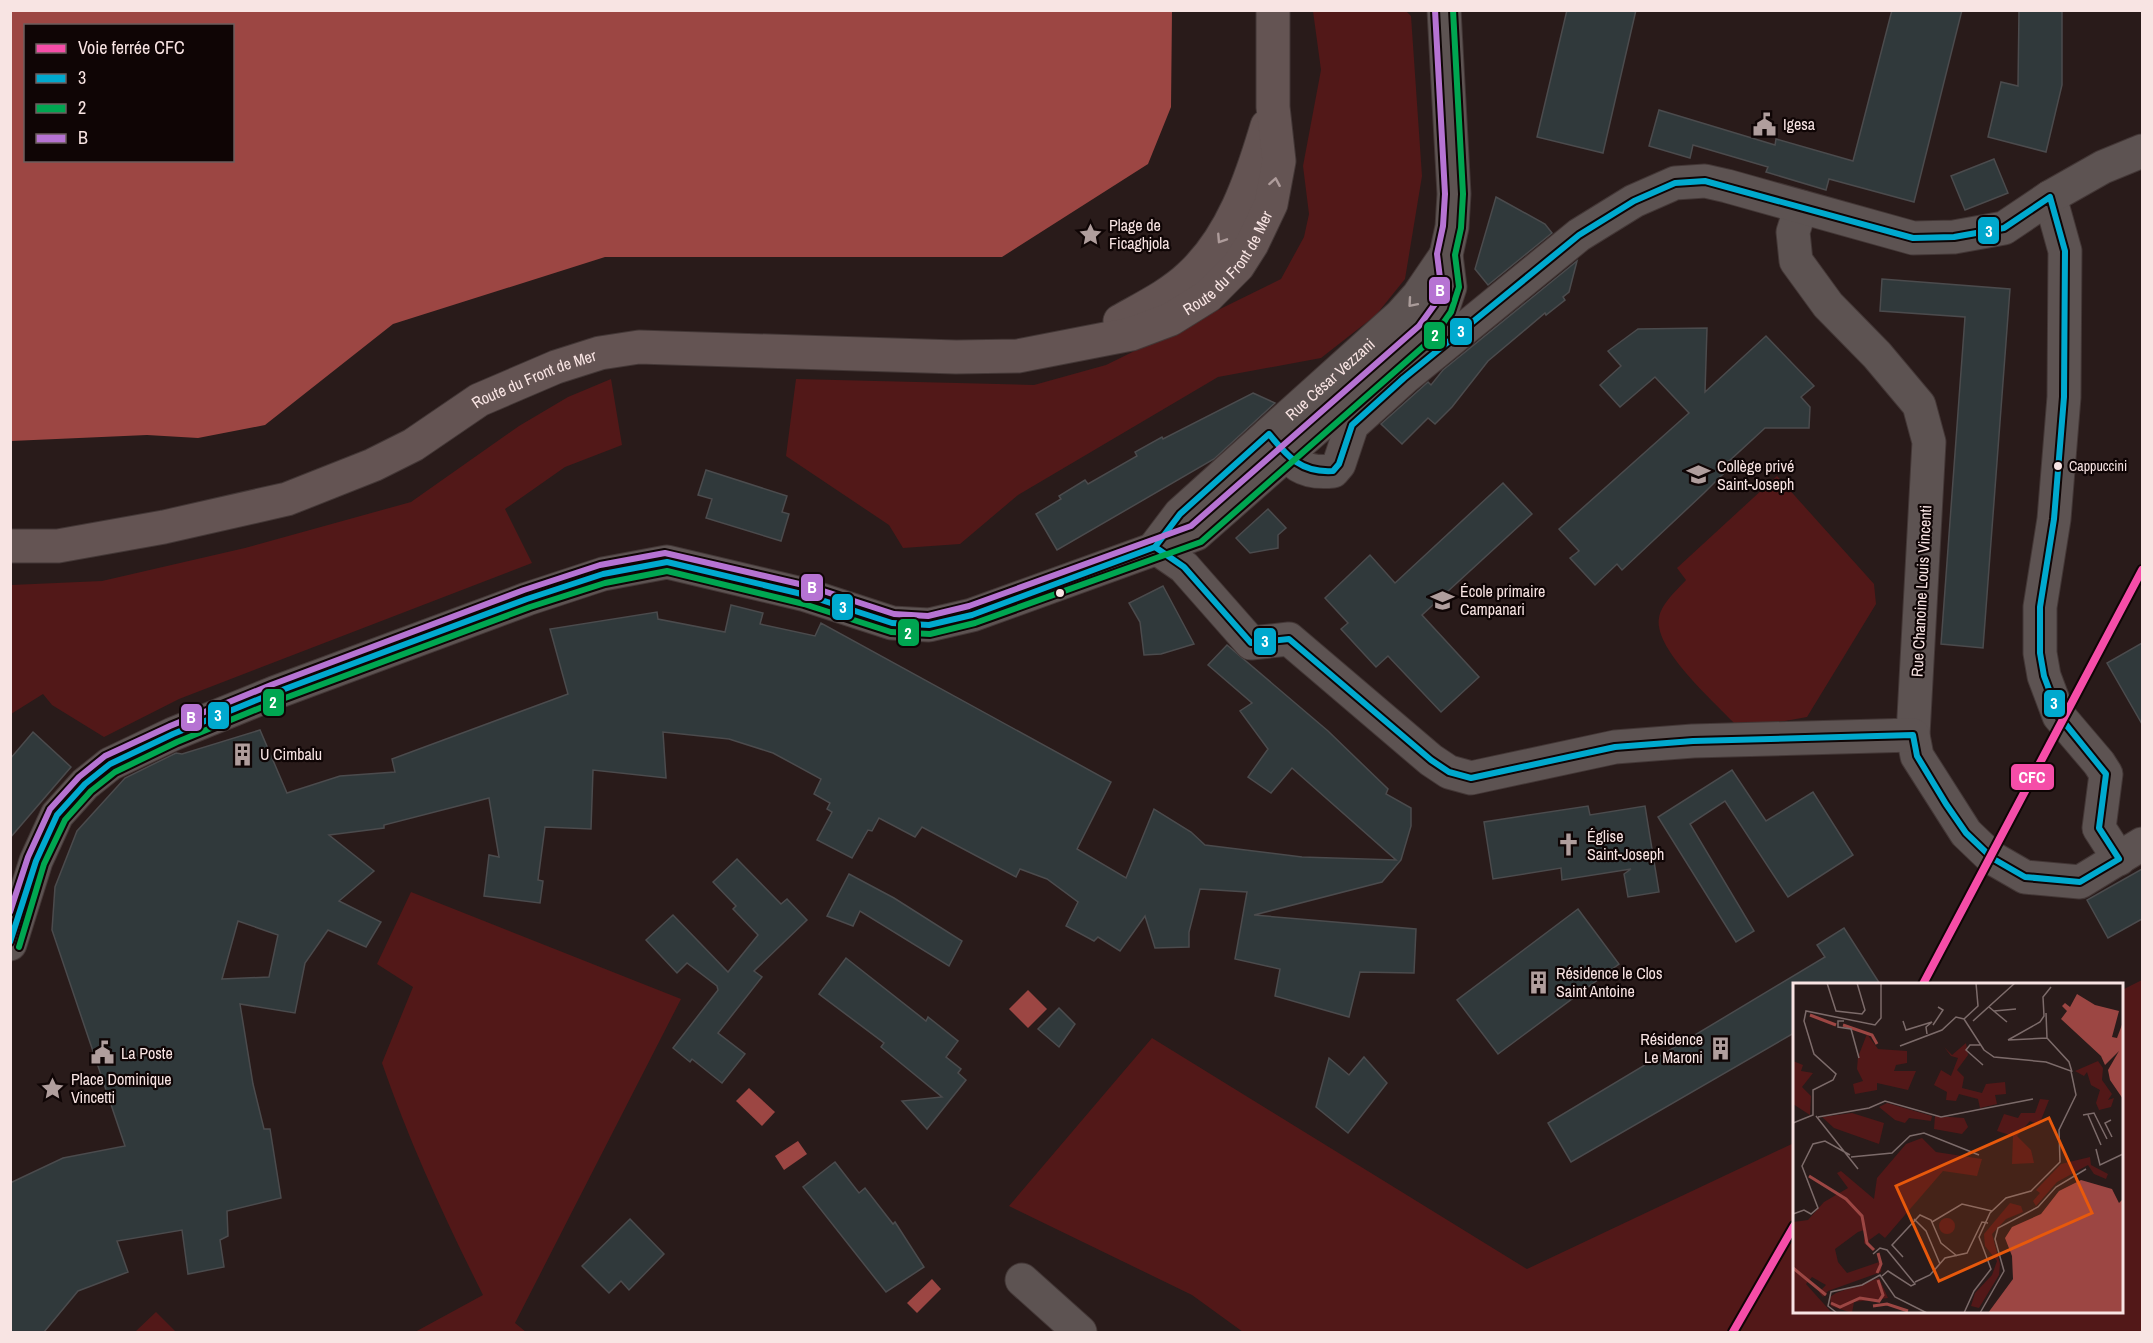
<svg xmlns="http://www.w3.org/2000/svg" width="2153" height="1343" font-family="'Archivo Narrow',sans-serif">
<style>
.green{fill:#521818}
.water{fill:#9c4643;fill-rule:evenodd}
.building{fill:#30393b;stroke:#4b4b4d;stroke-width:1.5;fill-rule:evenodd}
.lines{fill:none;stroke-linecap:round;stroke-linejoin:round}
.minor-casing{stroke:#433736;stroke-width:35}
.secondary-casing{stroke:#433736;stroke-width:35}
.primary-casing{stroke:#433736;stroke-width:35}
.minor{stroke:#5d5352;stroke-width:33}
.secondary{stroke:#5d5352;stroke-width:33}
.primary{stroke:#645453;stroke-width:33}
.bus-1-casing{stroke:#0f0505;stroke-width:10}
.bus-2-casing{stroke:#0f0505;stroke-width:10}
.bus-3-casing{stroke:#0f0505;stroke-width:10}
.bus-1{stroke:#00a9ce;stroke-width:6}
.bus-2{stroke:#00a651;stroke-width:6}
.bus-3{stroke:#b673d3;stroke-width:6}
.rail-1-casing{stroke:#0f0505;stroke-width:12}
.rail-1{stroke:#f54da8;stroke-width:8}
.oneway{stroke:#ae9c9b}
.oneway2{stroke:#aa9c9a}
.bus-dot{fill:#f8e4e3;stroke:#0f0505;stroke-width:2}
.labels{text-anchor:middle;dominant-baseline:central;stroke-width:4.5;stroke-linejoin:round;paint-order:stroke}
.bus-label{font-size:14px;fill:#f8e4e3;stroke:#0f0505;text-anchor:start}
.poi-label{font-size:16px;fill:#f8e4e3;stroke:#0f0505;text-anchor:start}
.street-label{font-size:16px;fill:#f8e4e3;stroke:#0f0505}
.inset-river{fill:none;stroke:#9c4643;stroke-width:3}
.inset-road{fill:none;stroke:#7c6b6a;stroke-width:1.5}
.view{fill:#e8590c;fill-opacity:0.15;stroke:#e8590c;stroke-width:3}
.inset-edge{fill:none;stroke:#f8e4e3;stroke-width:3}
.line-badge{stroke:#0f0505;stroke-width:2}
.badge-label{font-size:16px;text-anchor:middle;font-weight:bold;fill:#fff}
</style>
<rect width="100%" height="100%" fill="#291b1a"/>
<g class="green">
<polygon points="1313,11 1406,11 1411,16 1422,176 1405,279 1376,315 1321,358 1218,377 1018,495 960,544 903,548 889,525 786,456 796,379 1034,385 1106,365 1281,279 1304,237 1309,214 1303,166 1321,70"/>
<polygon points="611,379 622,445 565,467 505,509 532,563 179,699 104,737 52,705 43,694 11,714 11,585 102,581 245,548 411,502 519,426 568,397"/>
<path d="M1777,476L1874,584L1876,604L1807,717L1740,729C1719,706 1653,650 1659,618C1661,604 1677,590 1686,580L1677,568Z"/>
<path d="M411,892L681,999L515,1323L526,1332H415L483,1295C445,1219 410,1144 382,1063L413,987L377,964Z"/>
<polygon points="2142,980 2142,1332 1243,1332 1192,1295 1009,1206 1152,1038 1527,1269 1794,1143 1794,1312 2122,1312 2122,990"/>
<polygon points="156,1312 176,1332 135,1332"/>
</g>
<g class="water">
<path d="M10,11H1172L1171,107L1148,164L1002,257H605L393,324L265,425L198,438L147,435L11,441ZM26,26H232V160H26Z"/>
<polygon points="1028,990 1047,1009 1028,1028 1009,1009"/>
<polygon points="749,1088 775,1112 762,1126 736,1101"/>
<polygon points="798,1141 807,1154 784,1170 775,1156"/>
<polygon points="932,1279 941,1289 917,1313 907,1303"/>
</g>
<g class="building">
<polygon points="1567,10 1636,10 1603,153 1537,137"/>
<polygon points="1892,10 1962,10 1914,202 1829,179 1826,190 1766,172 1768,167 1693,145 1690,158 1649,146 1659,110 1775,145 1776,139 1853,161"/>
<polygon points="2019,10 2062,10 2062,85 2046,152 1988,137 2001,82 2018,86"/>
<polygon points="1994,159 2008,193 1965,210 1951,176"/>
<polygon points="1496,197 1545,224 1552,233 1488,285 1475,269"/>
<polygon points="1577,261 1569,292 1563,297 1565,300 1546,315 1545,313 1488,361 1452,407 1435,424 1428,418 1402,444 1381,424 1428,382 1431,385 1443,370"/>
<polygon points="1882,279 2010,289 1983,648 1941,644 1965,317 1880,311"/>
<polygon points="1707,328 1705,392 1766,336 1814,386 1801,397 1810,407 1809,428 1765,428 1727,463 1731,466 1704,493 1622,570 1617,564 1595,585 1570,558 1579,551 1559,529 1689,413 1655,377 1620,407 1600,385 1621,366 1608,351 1638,329"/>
<polygon points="1253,393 1275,403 1214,459 1057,550 1036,514 1061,499 1059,496 1085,480 1088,484 1137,456 1135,452 1162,437 1163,439"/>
<polygon points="706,470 787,496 782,512 789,514 781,541 706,518 712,499 698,495"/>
<polygon points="1503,483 1532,514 1422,615 1479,677 1441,712 1388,656 1376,667 1341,629 1348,623 1325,598 1370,555 1395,583"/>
<polygon points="1268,509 1286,528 1278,535 1278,548 1250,553 1236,538"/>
<polygon points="1163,586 1194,644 1161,654 1144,655 1140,622 1129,603"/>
<path d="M731,605L763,613L760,624L815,636L821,623L1111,782L1077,849L1126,878L1154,809L1191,832L1205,845L1302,857L1396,860L1292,768L1271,793L1248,777L1268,749L1240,711L1252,703L1208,665L1227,645L1328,731L1388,789L1386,794L1411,808V826L1401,860L1382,882L1254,915L1416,929L1414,973L1360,972L1349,1017L1275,996L1280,969L1235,959L1247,892L1200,889L1189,932V947L1155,948L1145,916L1120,951L1098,937L1094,941L1066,926L1078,902L1047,879L1020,869L1016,877L922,827L915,837L879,818L872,831L868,830L852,858L817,840L832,812L827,809L830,803L814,794L821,779L773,753L729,739L663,732L666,778L593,770L591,829L545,827L538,880L543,881L540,903L484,896L489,855L499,857L489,798L384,825V828L329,835L374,871L339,901L381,922L366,947L328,930L305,963L295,1013L240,1004L253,1084L264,1129H270L281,1198L227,1211L228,1236L220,1240L224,1267L188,1274L182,1230L117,1241L128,1272L78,1291L44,1332H10V1183L63,1158L125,1146L52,930L55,887L77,831L125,778L176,753L182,754L260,730L287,793L340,776L395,772L392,759L568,694L550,629L657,612L658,619L725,632ZM238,921L278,935L269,977L222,979Z"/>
<polygon points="2142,643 2142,724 2107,663"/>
<polygon points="33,732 71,767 10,838 10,759"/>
<polygon points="1732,770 1766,821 1813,792 1853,855 1788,897 1725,801 1690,824 1754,931 1736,942 1658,817"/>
<polygon points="1588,806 1590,815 1645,806 1659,892 1628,897 1624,874 1631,869 1562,880 1561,868 1493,879 1484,822"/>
<polygon points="737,859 781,904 787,899 807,920 754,971 762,977 718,1033 745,1054 722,1083 692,1059 690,1062 673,1048 718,990 717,986 687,963 677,973 646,940 673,915 728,972 758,935 733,909 736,906 713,882"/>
<polygon points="2142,869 2142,919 2108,938 2087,900"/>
<polygon points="849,874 894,898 962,941 949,966 860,911 853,926 827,916"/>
<polygon points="1578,909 1619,964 1498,1054 1457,1000"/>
<polygon points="1844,928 1880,984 1794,984 1794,1033 1571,1162 1548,1123 1825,957 1817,945"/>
<polygon points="846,958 926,1021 928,1017 958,1041 946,1057 961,1069 958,1073 966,1080 927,1129 902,1101 942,1097 881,1047 884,1043 819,994"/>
<polygon points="1059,1008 1075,1024 1059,1047 1038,1029"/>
<polygon points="1364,1057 1387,1083 1348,1133 1316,1107 1329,1058 1349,1075"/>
<polygon points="835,1162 859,1193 865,1188 893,1224 895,1222 924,1267 886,1292 803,1187"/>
<polygon points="630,1219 664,1254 629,1290 621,1281 609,1293 582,1266"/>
</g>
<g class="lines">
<defs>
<g id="minor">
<polyline points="2050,197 2065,251 2064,397 2054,519 2040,607 2040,653 2044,676 2059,716 2099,763 2106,774 2099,828 2119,859"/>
<polyline points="1801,207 1793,232 1796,261 1828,305 1877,355 1919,405 1929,442 1913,735 1917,756 1966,833 1992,858 2025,877 2080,882 2142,844"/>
<path d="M1269,434C1290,459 1298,475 1333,471L1339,464L1352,425L1404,378L1579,235L1634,201L1675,183L1705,181L1727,186L1913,238L1954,237L2004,228L2050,197L2103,167L2142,151"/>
<polyline points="1155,547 1184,567 1251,643 1289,639 1431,760 1449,772 1471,778 1615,747 1693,741 1913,735"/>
<polyline points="1022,1280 1080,1332"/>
</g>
<g id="secondary">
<path id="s1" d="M1155,547L1180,514L1401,315L1418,296L1446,255"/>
<polyline points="10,944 36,861 57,815 85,784 110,764 173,734 274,693 527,599 603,574 667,562 806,595 892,623 929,625 972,615 1196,534 1426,332 1443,308 1450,287 1446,255 1452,227 1454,194 1444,10"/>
</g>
<g id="primary">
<path d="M1120,321C1143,308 1170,295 1190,276C1232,237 1251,180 1267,126"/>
<path id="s2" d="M10,546H58L164,527L287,499L373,465L413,445L479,400L556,367L600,353L639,347L956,357L1018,356L1131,334L1171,319L1208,296L1238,266L1252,244L1271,204L1279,161L1273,107V10"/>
</g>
</defs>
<use href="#minor" class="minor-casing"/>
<use href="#secondary" class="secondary-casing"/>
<use href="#primary" class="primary-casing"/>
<use href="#minor" class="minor"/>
<use href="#secondary" class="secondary"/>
<use href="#primary" class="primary"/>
<defs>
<g id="bus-1">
<path d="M1705,181L1913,238L1954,237L2004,228L2050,197L2065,251L2064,397L2054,519L2040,607V653L2044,676L2059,716L2106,774L2099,828L2119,859L2080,882L2025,877L1992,858L1966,833L1946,804L1917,756L1913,735L1693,741L1615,747L1471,778L1449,772L1431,760L1289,639L1251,643L1184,567L1155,547L1180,514L1269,434C1288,457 1301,473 1333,471L1339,464L1352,425L1404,378L1579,235L1634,201L1675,183Z"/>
<polyline points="10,942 36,861 57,815 85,784 110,764 173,734 274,693 527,599 603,574 667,562 806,595 892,623 929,625 972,615 1155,547"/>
</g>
<polyline id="bus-2" points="19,947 44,864 65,820 91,791 115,772 177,742 277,701 530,607 605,583 667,571 804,604 891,632 930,634 975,623 1201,542 1432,339 1451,312 1459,287 1455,255 1461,228 1463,194 1453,10"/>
<polyline id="bus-3" points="10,912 28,857 50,809 79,777 105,756 170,726 271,685 524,590 600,565 665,553 808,586 894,614 928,616 969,606 1191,526 1419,326 1435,304 1441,286 1437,254 1443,226 1445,194 1435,10"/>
</defs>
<use href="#bus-1" class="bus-1-casing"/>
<use href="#bus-2" class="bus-2-casing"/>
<use href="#bus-3" class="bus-3-casing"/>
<use href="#bus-1" class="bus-1"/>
<use href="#bus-2" class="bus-2"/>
<use href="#bus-3" class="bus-3"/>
<defs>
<g id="rail-1">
<polyline points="1923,984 2142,570"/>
<polyline points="1733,1332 1794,1226"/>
</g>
</defs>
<use href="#rail-1" class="rail-1-casing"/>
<use href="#rail-1" class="rail-1"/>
</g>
<defs><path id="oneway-chevron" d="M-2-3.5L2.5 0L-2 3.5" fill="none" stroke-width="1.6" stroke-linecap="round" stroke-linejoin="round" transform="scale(1.5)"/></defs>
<g class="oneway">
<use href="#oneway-chevron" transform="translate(1275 182) rotate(-80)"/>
<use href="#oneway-chevron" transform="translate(1221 239) rotate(123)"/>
</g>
<use class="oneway2" href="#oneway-chevron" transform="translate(1412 303) rotate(131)"/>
<defs>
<symbol id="civic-bare" viewBox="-9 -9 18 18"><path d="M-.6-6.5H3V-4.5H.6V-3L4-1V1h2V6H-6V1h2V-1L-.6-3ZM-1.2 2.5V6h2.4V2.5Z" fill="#b09e9d" stroke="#0f0505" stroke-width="2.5" paint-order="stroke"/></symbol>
<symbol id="sight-bare" viewBox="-9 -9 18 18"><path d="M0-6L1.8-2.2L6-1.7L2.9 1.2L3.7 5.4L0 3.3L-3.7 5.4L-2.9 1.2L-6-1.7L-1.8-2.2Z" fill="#b09e9d" stroke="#0f0505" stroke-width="2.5" paint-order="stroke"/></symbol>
<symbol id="school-bare" viewBox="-9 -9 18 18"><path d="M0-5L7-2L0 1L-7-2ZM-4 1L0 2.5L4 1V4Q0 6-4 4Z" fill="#b09e9d" stroke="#0f0505" stroke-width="2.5" paint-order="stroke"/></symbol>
<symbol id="building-bare" viewBox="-9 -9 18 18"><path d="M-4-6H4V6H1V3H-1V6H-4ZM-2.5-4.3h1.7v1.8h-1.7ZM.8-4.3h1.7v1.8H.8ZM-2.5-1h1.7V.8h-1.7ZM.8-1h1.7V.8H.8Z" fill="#b09e9d" stroke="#0f0505" stroke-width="2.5" paint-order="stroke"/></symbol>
<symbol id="church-bare" viewBox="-9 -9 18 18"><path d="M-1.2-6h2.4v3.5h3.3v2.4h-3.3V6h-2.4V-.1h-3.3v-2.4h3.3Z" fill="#b09e9d" stroke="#0f0505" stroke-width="2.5" paint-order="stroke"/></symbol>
</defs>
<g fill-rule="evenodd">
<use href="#civic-bare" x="1748" y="108" width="33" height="33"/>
<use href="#sight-bare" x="1074" y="218" width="33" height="33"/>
<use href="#school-bare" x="1682" y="458" width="33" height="33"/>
<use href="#school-bare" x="1426" y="584" width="33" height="33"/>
<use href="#building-bare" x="226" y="738" width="33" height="33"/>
<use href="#church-bare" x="1552" y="828" width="33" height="33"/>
<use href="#building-bare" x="1522" y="966" width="33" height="33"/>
<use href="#building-bare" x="1704" y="1032" width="33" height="33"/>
<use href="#civic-bare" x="86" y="1036" width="33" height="33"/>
<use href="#sight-bare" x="36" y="1072" width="33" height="33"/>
</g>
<g class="bus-dot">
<circle cx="2058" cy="466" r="5"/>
<circle cx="1060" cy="593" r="5"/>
</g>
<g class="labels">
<g class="bus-label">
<text x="2069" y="466">Cappuccini</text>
</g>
<g class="poi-label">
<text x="1783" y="124">Igesa</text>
<text x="1109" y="225">Plage de<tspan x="1109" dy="18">Ficaghjola</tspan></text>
<text x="1717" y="466">Collège privé<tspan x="1717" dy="18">Saint-Joseph</tspan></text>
<text x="1460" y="591">École primaire<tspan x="1460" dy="18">Campanari</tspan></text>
<text x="260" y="754">U Cimbalu</text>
<text x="1587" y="836">Église<tspan x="1587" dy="18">Saint-Joseph</tspan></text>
<text x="1556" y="973">Résidence le Clos<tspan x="1556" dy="18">Saint Antoine</tspan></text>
<text x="1703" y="1039" text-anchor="end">Résidence<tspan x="1703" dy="18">Le Maroni</tspan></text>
<text x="121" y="1053">La Poste</text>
<text x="71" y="1079">Place Dominique<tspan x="71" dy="18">Vincetti</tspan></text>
</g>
<g class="street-label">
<text stroke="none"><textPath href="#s2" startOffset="1287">Route du Front de Mer</textPath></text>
<text stroke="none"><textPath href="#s2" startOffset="558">Route du Front de Mer</textPath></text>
<text stroke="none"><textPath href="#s1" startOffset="243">Rue César Vezzani</textPath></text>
<text transform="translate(1921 591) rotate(-87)">Rue Chanoine Louis Vincenti</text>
</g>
</g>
<g transform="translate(1793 983)">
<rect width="330" height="330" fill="#291b1a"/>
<path d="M74,51L85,66L114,68V80L103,82L101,88H123L115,107L84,100V107L62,111L60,101L70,98L64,86L65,74ZM173,60L175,72L164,87L171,94L169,105L189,110L193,101L212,99L213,111L202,112L204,121L187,125L185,116L166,111L163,118L153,117L154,109L141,102L148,87L158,93L165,75L158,73L151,64L159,72ZM0,78L10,82L8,88L20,90L9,104L18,113L17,132L0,121ZM305,78L310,85L309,97L319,111L315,117L321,115L318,124L306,127L303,120L307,107L298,102L294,89L291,93L282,88ZM247,116L256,117L246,142L237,138L224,153L238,167L241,180L219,181L220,153L204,148L211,131L225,135L228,130H242ZM94,120L139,133L138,138L116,135L112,140L102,137L86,124ZM59,130L91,140L86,161L41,145L29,134ZM142,133L171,135L175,144L169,151L141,146ZM129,155L143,169L189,176L184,193L150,188L92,255L86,250L75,258L80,268L71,260V247L65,249L42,266L45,279L54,290L89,278L88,289L35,308L30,314L26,309L33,302L19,294L13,301L39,330H0V239L15,237L31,219L55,205L44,190L48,188L81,216L84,195L113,161ZM297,174L298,182L315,191L313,196L301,191L295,182L264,199L243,223L240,218L247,210L243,207L268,181ZM217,220L228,223L230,229L213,236L199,251L207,281L206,292L186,325L178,323L182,310L199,292L204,278L192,263L191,251ZM146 243a8 8 0 1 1 16 0a8 8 0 1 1-16 0ZM86,295L95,315L61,319L59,330L38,323L37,314L43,310Z" fill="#521818"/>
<path d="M284,11L302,22L326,28L319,54L324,55L330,39V116L317,97L315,87L326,68L312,82L308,73L268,36L274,28L269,23L272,20L277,24ZM288,197L319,206L326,220L330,216V330H195L220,296L219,273L212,255L219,244L248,231L266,208Z" fill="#9c4643"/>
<path class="inset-river" d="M17,32L43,42M50,42L79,52L84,61M16,193L53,216L69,233L74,260L81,267M0,285L33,312M84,290L88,281L85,270M38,320L47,324L67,315L86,318L90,312L85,297M80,323L94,321L115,328"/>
<path class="inset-road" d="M34,0L43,28L69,31L72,27L64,0M196,24L214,39M201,28L223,26M253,30L254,55M171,36L191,67L201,74L253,79L278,88L283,112L266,147L267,179L238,208L213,215L197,230L186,254L198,286L181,308L171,330M171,36L185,23L183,0M51,38H45V44L58,46L66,75M110,38L113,47L139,39L133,44L134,51M180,38L222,0M140,42L150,27L145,24M254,55L276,79L279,89M215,57L247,39L251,33L250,14L258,4M215,57L254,55M188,62H177L173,67L190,82M107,63L149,47L163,34L171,36M290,132L301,130L314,156M295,132L308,162M23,133L65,186M25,134L76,125L92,118L148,134L240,116M318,137L312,140L319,154M0,140L20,132V107L40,97L43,91L21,71L11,38L13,28L82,42L88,35V0M303,166L307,182L330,171M58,174L99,170L117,153L131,150L186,172M0,231L11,227L18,231L25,225L9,183L20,161L32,158L57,172M121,236L133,248L147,281M139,239L169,221L199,228M80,271L87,265L94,267L122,301L118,303L95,288L89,293M110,274L99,262L127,232L138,237L148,260L164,273M122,299L137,292L152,275L174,270L189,239L195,240M44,330L35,323L38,309L69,302L87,292L102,314L134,330M187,330L211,288L202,256L205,245L245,224L263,204L293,186"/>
<path class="view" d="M256,135L299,230L146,298L103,203Z"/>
<rect width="330" height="330" class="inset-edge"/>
</g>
<g class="line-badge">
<rect x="1977" y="216" width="23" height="29" rx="6" fill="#00a9ce"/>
<rect x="1428" y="276" width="23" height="29" rx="6" fill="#b673d3"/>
<rect x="1449" y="317" width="24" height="29" rx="6" fill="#00a9ce"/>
<rect x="1423" y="321" width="23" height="29" rx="6" fill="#00a651"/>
<rect x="800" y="573" width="24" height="29" rx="6" fill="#b673d3"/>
<rect x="831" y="593" width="23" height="28" rx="6" fill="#00a9ce"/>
<rect x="897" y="618" width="23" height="29" rx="6" fill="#00a651"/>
<rect x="1253" y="627" width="24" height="29" rx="6" fill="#00a9ce"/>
<rect x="262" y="688" width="23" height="29" rx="6" fill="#00a651"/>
<rect x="2043" y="689" width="23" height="29" rx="6" fill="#00a9ce"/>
<rect x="207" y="701" width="23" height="29" rx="6" fill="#00a9ce"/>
<rect x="180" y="703" width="23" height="29" rx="6" fill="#b673d3"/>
<rect x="2010" y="763" width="45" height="28" rx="6" fill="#f54da8"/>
</g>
<g class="badge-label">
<text x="1989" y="237">3</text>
<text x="1440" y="296">B</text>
<text x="1461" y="337">3</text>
<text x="1435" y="341">2</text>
<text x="812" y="593">B</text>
<text x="843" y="613">3</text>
<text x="908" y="639">2</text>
<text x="1265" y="647">3</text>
<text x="273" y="708">2</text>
<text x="2054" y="709">3</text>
<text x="218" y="721">3</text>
<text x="191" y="723">B</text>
<text x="2032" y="783">CFC</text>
</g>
<rect width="2153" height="1343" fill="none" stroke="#f8e4e3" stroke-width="24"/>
<rect x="24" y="24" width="210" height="138" fill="#0f0505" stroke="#6c5e5e" stroke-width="1.5"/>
<rect x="36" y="44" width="30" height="9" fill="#f54da8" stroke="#6c5e5e" stroke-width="1.5"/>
<text x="78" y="54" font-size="18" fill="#f8e4e3">Voie ferrée CFC</text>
<rect x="36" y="74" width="30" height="9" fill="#00a9ce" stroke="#6c5e5e" stroke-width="1.5"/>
<text x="78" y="84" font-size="18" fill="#f8e4e3">3</text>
<rect x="36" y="104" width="30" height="9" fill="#00a651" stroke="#6c5e5e" stroke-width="1.5"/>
<text x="78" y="114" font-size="18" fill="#f8e4e3">2</text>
<rect x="36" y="134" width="30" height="9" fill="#b673d3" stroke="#6c5e5e" stroke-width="1.5"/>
<text x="78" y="144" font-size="18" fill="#f8e4e3">B</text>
</svg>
